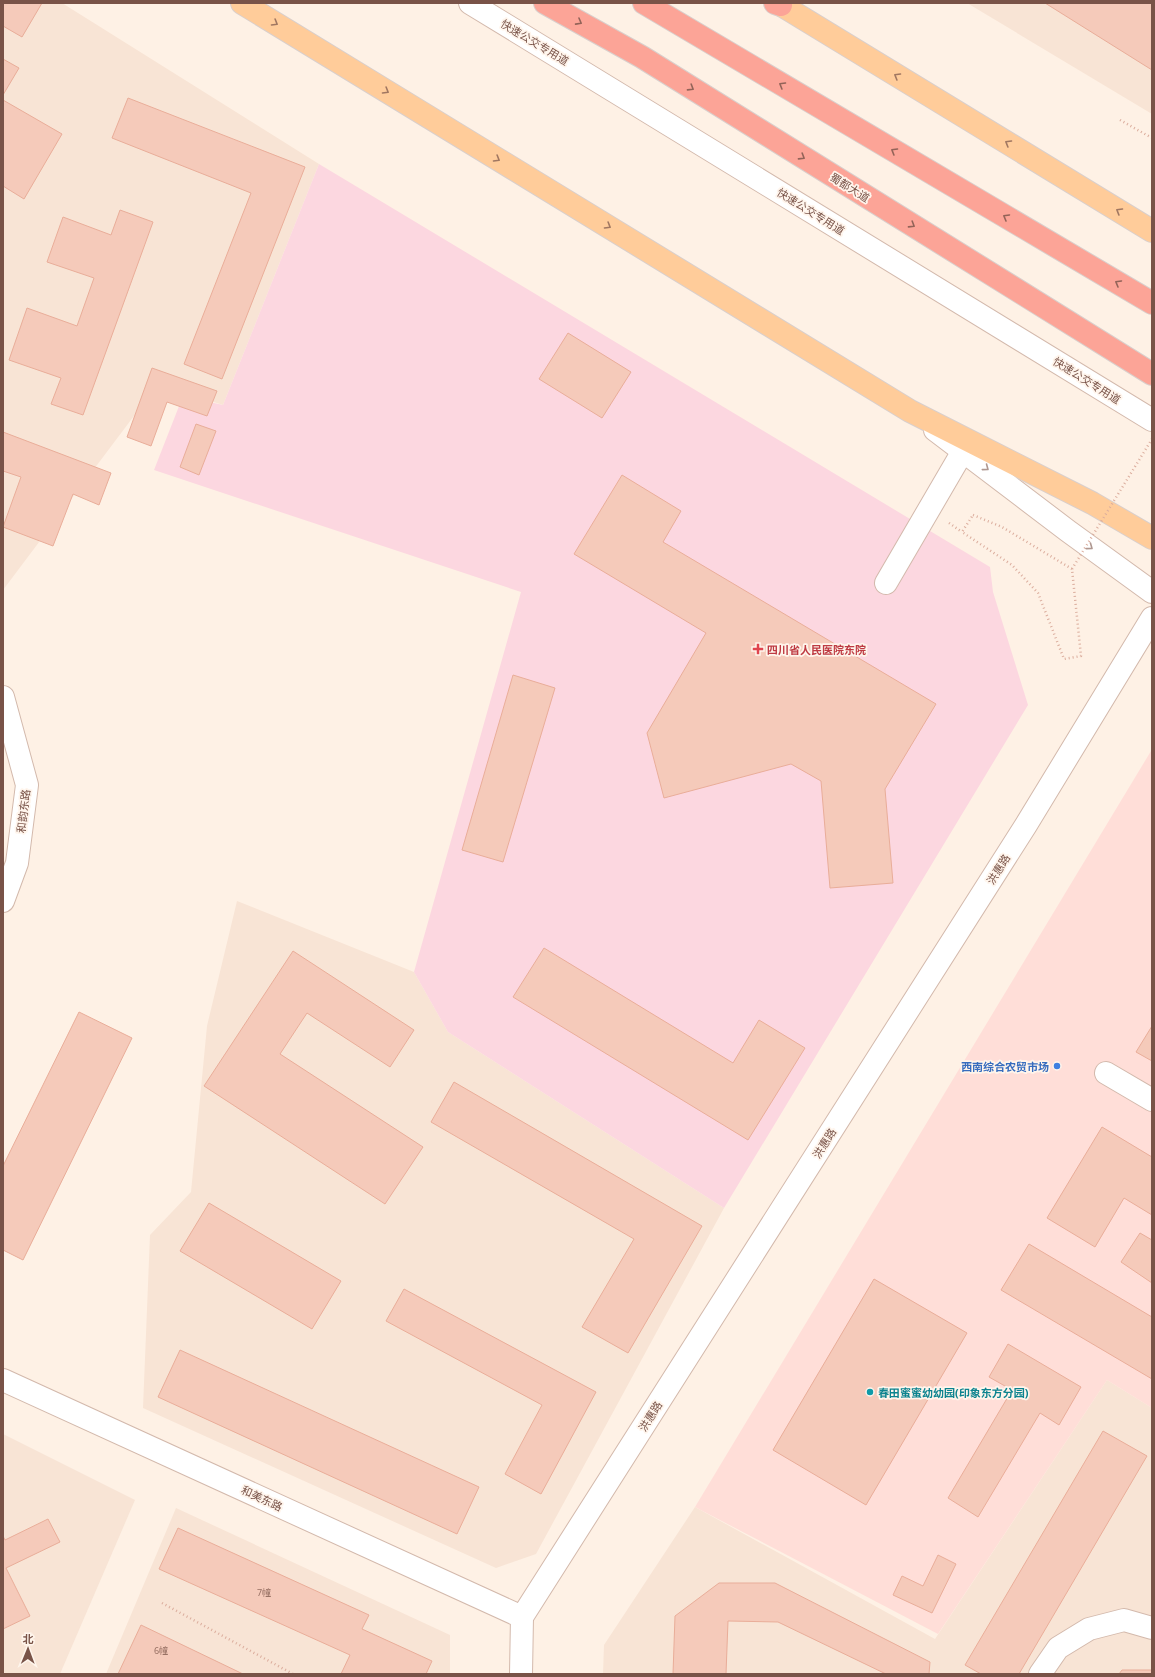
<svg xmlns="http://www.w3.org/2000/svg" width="1155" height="1677" font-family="'Noto Sans','Noto Sans SC',sans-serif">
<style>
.residential{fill:#f8e4d5}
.commercial{fill:#ffded8}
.medical{fill:#fcd7e0}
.building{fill:#f5caba;stroke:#e9ad99}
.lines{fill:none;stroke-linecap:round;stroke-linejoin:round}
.minor-casing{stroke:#d3b9ac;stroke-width:24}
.major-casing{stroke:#d9cfcc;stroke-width:24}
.highway-casing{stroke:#d9cfcc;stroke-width:24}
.path{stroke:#dbad9d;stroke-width:2.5;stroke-dasharray:1 3;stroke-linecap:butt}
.minor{stroke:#fff;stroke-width:22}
.major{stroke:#ffcc9a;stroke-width:22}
.highway{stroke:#fca497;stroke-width:22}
.path-bridge{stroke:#dbad9d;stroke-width:2.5;stroke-dasharray:1 3;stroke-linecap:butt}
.oneway{stroke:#936358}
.oneway2{stroke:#a17761}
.oneway3{stroke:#af9891}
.health-dot{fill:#e0444e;stroke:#fff5ec;stroke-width:1.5}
.shop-dot{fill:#3f7fe0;stroke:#fff5ec;stroke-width:1.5}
.culture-dot{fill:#0f9aa8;stroke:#fff5ec;stroke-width:1.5}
.labels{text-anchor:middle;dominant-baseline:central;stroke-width:3.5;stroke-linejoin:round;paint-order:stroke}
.number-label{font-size:9px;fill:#987164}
.street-label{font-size:11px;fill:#795348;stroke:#fff5ec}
.health-label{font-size:11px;font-weight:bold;fill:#be3a42;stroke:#fff5ec;text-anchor:start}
.shop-label{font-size:11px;font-weight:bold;fill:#366cbe;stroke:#fff5ec;text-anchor:end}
.culture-label{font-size:11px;font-weight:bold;fill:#0d838f;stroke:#fff5ec;text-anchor:start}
</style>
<rect width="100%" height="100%" fill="#fef1e5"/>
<g class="residential">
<polygon points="3,3 62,3 319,164 223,405 158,384 3,590"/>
<polygon points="967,3 1152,3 1152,114"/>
<polygon points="237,901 414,972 448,1032 724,1208 536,1554 496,1568 143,1408 150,1235 191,1192 207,1026"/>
<polygon points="1107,1380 1152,1408 1152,1674 603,1674 604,1645 695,1507 935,1639"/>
<polygon points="3,1434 135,1500 60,1674 3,1674"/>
<polygon points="176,1508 450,1635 450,1674 106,1674"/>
</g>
<polygon class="commercial" points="1151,751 1152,751 1152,1408 1107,1380 938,1634 695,1507"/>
<polygon class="medical" points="319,164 990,567 993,592 1028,705 724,1208 448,1032 414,972 521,592 154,470 183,396 223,405"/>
<g class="building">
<polygon points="3,3 42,3 22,37 3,26"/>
<polygon points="1045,3 1152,3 1152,70"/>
<polygon points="3,59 19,68 3,95"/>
<polygon points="128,98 305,167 222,379 184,364 251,193 112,138"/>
<polygon points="3,100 62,134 24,199 3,186"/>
<polygon points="120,210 153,222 83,415 51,404 61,378 9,360 27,308 77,326 94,278 47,262 63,217 111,235"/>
<polygon points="568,333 631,372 602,418 539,379"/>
<polygon points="152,368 217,391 207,416 167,402 151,446 127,437"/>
<polygon points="196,424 216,431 199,475 180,467"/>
<polygon points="3,432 111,473 99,505 73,494 53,546 3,527 21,477 3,471"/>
<polygon points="622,475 681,511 663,542 936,704 885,789 893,883 830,888 821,781 791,764 664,798 647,733 706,633 574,554"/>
<polygon points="513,675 555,688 503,862 462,850"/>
<polygon points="544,948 733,1063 759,1020 805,1048 748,1140 513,997"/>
<polygon points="293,951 414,1030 390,1067 307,1013 280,1054 423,1147 385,1204 204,1086"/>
<polygon points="79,1012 132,1038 23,1260 3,1250 3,1166"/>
<polygon points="1152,1026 1152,1061 1136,1052"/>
<polygon points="454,1082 702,1226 628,1353 582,1327 634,1239 431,1122"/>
<polygon points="1102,1127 1152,1157 1152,1215 1124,1198 1095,1247 1047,1218"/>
<polygon points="209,1203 341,1281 312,1329 180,1251"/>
<polygon points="1140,1233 1152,1240 1152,1283 1121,1262"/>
<polygon points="1029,1244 1152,1317 1152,1379 1001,1290"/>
<polygon points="874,1279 967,1333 866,1505 773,1450"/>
<polygon points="404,1289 596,1392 541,1494 505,1474 542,1405 386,1321"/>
<polygon points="1008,1344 1081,1387 1059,1425 1040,1413 978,1517 948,1498 1012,1390 989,1377"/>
<polygon points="180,1350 479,1487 457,1534 158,1397"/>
<polygon points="1103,1431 1147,1456 1019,1674 981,1674 965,1665"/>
<polygon points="48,1519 60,1542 6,1568 30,1616 3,1629 3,1536 5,1540"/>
<polygon points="178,1528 369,1615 362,1629 432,1661 426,1674 341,1674 350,1655 159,1569"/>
<polygon points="938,1555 956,1564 932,1613 893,1595 902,1576 923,1586"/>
<polygon points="719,1583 775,1583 930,1662 929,1674 886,1674 778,1622 728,1621 726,1674 673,1674 675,1616"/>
<polygon points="141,1625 243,1674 118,1674"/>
<polygon points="1122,1670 1152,1670 1152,1674 1119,1674"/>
</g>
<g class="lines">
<defs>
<g id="minor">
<polyline points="470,3 1152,420"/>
<polyline points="935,430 1068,531 1152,592"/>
<polyline points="886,583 963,451"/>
<polyline points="3,697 27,785 17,863 3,901"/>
<polyline points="1106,1073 1152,1100"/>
<polyline points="3,1380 522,1617"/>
<polyline points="521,1674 522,1617 1026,825 1152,618"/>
<polyline points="1040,1674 1058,1648 1089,1629 1124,1620 1152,1628"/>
</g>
<g id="major">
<polyline points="242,3 910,411 1092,503 1152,538"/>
<polyline points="778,3 1152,231"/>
</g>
<g id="highway">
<polyline points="545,3 642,57 1152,374"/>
<polyline points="644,3 1152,303"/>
<polyline points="775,3 781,5"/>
</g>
</defs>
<use href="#minor" class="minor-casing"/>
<use href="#major" class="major-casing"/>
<use href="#highway" class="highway-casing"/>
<g class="path">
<polyline points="1120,120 1152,138"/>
<polygon points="973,515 1002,527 1072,569 1081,656 1064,659 1038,593 1012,565 962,532"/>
<polyline points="949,523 962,532"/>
<polyline points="162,1603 293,1674"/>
</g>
<use href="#minor" class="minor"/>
<use href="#major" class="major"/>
<use href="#highway" class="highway"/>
<polyline class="path-bridge" points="1072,569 1152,439"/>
</g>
<defs><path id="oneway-chevron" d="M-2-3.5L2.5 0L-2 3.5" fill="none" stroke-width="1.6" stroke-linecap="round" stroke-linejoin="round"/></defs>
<g class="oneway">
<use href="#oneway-chevron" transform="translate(579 22) rotate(29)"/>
<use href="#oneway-chevron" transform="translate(782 85) rotate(-149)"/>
<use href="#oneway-chevron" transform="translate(691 88) rotate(32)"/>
<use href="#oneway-chevron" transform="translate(894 151) rotate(-149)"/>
<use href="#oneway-chevron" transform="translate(802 157) rotate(32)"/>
<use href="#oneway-chevron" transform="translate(1006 217) rotate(-150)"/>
<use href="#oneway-chevron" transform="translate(912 225) rotate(32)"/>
<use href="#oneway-chevron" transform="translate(1118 283) rotate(-150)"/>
</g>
<g class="oneway2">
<use href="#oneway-chevron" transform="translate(275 23) rotate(31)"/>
<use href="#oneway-chevron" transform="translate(897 76) rotate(-149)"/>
<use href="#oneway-chevron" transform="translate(386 91) rotate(31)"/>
<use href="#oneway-chevron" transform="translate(1008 143) rotate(-149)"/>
<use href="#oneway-chevron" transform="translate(497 159) rotate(31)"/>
<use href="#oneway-chevron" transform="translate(1119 211) rotate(-149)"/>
<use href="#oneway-chevron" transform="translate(608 226) rotate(31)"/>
</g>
<g class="oneway3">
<use href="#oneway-chevron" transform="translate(986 468) rotate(37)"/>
<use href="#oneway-chevron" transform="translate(1090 547) rotate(36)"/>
</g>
<path class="health-dot" d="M756 643h4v4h4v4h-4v4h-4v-4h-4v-4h4z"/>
<circle class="shop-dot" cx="1057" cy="1066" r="4"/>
<circle class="culture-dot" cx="870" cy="1392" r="4"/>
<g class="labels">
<g class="number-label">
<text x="264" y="1592">7幢</text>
<text x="161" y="1650">6幢</text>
</g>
<g class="street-label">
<text transform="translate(535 42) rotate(31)">快速公交专用道</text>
<text transform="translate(850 187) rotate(32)">蜀都大道</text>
<text transform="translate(811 211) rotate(32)">快速公交专用道</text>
<text transform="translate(1087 380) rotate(32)">快速公交专用道</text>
<text transform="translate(23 811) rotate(-83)">和韵东路</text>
<text transform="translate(998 869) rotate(-58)">洪惠路</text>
<text transform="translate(824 1143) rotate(-58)">洪惠路</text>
<text transform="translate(650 1416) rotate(-58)">洪惠路</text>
<text transform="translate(262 1498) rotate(25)">和美东路</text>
</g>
<g class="health-label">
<text x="767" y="649">四川省人民医院东院</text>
</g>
<g class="shop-label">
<text x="1049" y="1066">西南综合农贸市场</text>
</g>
<g class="culture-label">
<text x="878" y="1392">春田蜜蜜幼幼园(印象东方分园)</text>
</g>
</g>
<rect width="1155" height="1677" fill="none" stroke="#795348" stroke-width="8"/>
<g transform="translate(28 1649) rotate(1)" stroke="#fff5ec" stroke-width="3" paint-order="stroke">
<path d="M0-3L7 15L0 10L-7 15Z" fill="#795348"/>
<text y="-6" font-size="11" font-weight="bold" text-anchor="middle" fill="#795348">北</text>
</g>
</svg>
